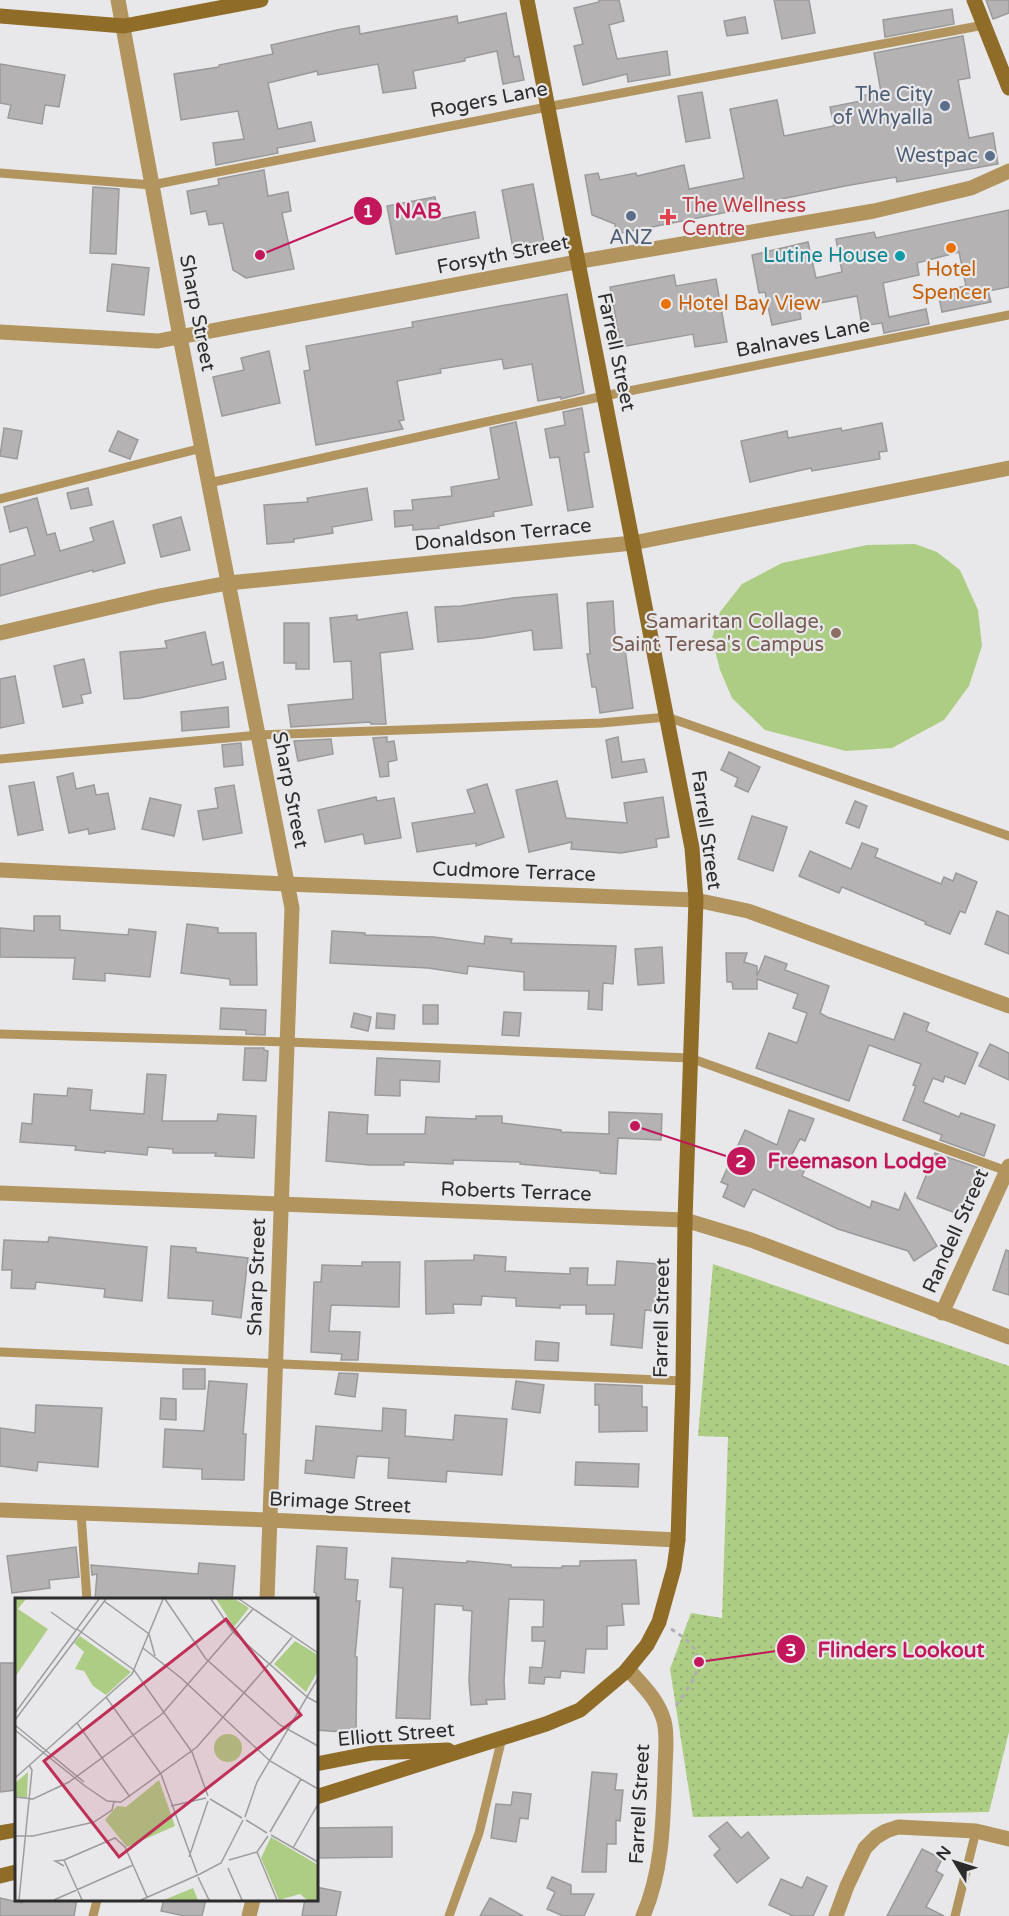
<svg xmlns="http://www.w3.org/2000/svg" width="1009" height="1916" font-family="'Varela Round',sans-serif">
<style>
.grass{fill:url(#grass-dots)}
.green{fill:#aecd84}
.building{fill:#b4b2b2;stroke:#9b9a9a;stroke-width:1.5}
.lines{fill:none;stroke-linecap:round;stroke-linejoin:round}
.path{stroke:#afafb1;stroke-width:3;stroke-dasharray:4.5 4.5;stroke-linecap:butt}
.lane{stroke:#b2945f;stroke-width:9}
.street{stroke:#b2945f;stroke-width:15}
.secondary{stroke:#8f6c28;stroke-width:15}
.service-dot{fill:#5c6f8a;stroke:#e8e8ea;stroke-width:2}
.health-dot{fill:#e0444e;stroke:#e8e8ea;stroke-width:2}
.food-dot{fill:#e8710a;stroke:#e8e8ea;stroke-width:2}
.culture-dot{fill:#0f9aa8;stroke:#e8e8ea;stroke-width:2}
.education-dot{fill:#8d6e63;stroke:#e8e8ea;stroke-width:2}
.labels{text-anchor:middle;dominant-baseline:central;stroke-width:4.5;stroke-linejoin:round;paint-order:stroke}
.service-label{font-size:20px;fill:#4e5e75;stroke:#e8e8ea;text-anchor:end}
.street-label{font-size:20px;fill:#2c2c2d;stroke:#e8e8ea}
.health-label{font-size:20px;fill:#be3a42;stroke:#e8e8ea;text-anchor:start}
.culture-label{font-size:20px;fill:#0d838f;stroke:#e8e8ea;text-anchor:end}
.food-label{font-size:20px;fill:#c56008;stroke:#e8e8ea}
.education-label{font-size:20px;fill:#785e54;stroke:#e8e8ea;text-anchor:end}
.inset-road{fill:none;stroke:#9d9d9e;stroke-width:1.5}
.view{fill:#bf3057;fill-opacity:0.15;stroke:#bf3057;stroke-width:3}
.inset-edge{fill:none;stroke:#2c2c2d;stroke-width:3}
.leader{fill:none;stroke:#c2185b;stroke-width:2}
.callout-dot{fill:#c2185b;stroke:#e8e8ea;stroke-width:2}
.mark-label{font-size:18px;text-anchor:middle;font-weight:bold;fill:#fff}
.callout-label{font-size:21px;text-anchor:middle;font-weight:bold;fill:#c2185b;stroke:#e8e8ea;stroke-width:4.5;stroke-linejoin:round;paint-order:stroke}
</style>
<defs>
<pattern id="grass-dots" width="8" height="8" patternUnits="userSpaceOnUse" patternTransform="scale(1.5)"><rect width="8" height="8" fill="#aecd84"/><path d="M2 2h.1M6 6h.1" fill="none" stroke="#96b072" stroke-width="1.8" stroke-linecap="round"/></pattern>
</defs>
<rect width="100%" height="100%" fill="#e8e8ea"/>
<polygon class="grass" points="713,1264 1009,1366 1009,1732 989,1812 693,1817 670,1669 691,1613 722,1618 728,1437 698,1436"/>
<polygon class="green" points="915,544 937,552 960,570 978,610 982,646 969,686 944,720 892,748 846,751 765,730 732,698 720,670 712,638 720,612 742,584 782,563 867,545"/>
<g class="building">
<polygon points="599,0 619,0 624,21 609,25 617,59 667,51 670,75 628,82 627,74 583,85 574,46 583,44 574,8 599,2"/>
<polygon points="774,0 809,0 815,33 782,39"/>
<polygon points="986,0 1009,0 1009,13 993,19"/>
<polygon points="952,9 954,24 885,37 883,20"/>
<polygon points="506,13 514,57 519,56 524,80 503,84 497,51 465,58 465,61 413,71 416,88 383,93 378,64 318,75 317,71 268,83 278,129 311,122 315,141 277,148 278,153 216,165 213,143 244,139 238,111 181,120 174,74 219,67 219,65 273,54 271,45 337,30 359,26 360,34 457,16 458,23"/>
<polygon points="745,17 748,33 727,36 724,21"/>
<polygon points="963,36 970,78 958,80 969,138 993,133 998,164 897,182 896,177 845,186 747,206 748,208 616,234 615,224 592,215 585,175 598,173 600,180 636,173 637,176 684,165 689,189 744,178 730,109 777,100 784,136 834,126 830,107 861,101 860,96 881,92 874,53"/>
<polygon points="0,64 65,75 59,107 45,105 42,124 8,118 11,105 0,103"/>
<polygon points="702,92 710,138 686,142 678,96"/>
<polygon points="264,170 268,196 288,192 291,211 282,213 294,269 246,278 233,270 223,223 209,225 206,211 191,214 187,191 219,185 218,179"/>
<polygon points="533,184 545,248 514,254 502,190"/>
<polygon points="93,187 119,189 116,254 90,253"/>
<polygon points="435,197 439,219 475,212 479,238 396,254 387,206"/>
<polygon points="1009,210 1009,287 988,291 991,302 942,312 938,292 966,286 959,252 917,263 919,275 883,283 889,317 926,309 929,324 884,333 882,323 862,326 857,296 799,307 801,319 772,325 765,292 759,293 752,255 808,242 816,278 842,272 836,239 874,232 876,238"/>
<polygon points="112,264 149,268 144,315 107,311"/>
<polygon points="674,275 676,286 716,279 727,342 695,347 693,334 621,347 610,287"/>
<polygon points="567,294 584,393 561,399 561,397 538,401 532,364 504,369 502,359 440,369 441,373 397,381 404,420 399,421 403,429 316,445 304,371 310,370 306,346 413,327 412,322"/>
<polygon points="269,351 280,403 222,416 213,377 244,370 241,358"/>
<polygon points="582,408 589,452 584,453 593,507 568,511 559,457 550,458 545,429 565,425 563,412"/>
<polygon points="516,422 532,505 493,512 494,516 438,526 439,528 413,530 413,525 395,527 394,511 413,510 412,500 452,496 451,487 499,479 490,428"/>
<polygon points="882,423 887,451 879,452 880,459 812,471 811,468 750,482 741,441 787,431 788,438 841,428 842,431"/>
<polygon points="4,428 22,431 17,459 0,456"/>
<polygon points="118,431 138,440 130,459 109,451"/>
<polygon points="88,488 92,505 71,509 67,493"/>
<polygon points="367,488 372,520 332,527 333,533 294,539 294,542 267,544 264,505 308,502 307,498"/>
<polygon points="37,498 47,535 55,533 60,551 94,541 90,528 113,521 125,563 93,572 93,570 0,596 0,565 35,555 27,527 10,532 4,507"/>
<polygon points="181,517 190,550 161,557 153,525"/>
<polygon points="557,594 562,648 534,650 532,630 483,638 438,642 435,607 461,606 513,598"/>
<polygon points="613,601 616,650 625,649 633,708 600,713 596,687 592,687 587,654 590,654 587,603"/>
<polygon points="407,612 413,649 380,653 386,724 371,724 370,722 291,727 288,705 353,699 351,661 334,662 330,618 357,615 357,620"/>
<polygon points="284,623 309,623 309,669 296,669 296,663 284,663"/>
<polygon points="205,632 212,665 223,662 226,679 140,698 124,699 120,652 167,648 165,641"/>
<polygon points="84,659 91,693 81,695 83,703 63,707 54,666"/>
<polygon points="15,676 24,723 0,728 0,679"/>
<polygon points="228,707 229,727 182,731 181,712"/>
<polygon points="387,737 387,742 394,741 397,760 388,762 389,776 380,777 373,738"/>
<polygon points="618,737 622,762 644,759 647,772 612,778 606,740"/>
<polygon points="331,739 333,754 298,761 294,741"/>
<polygon points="241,743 243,765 224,767 222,745"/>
<polygon points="729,752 760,767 748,792 735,786 738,778 721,770"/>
<polygon points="73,773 76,789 94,785 96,795 108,793 115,829 89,834 88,829 69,833 57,777"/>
<polygon points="557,781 566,818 627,823 624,803 663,797 669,837 656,839 657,847 621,853 571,849 572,842 529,852 516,790"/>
<polygon points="34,782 43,830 18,835 9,786"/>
<polygon points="487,784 504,837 476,846 476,843 417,852 412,823 475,813 467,790"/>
<polygon points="234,785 242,833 203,840 198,811 218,808 215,788"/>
<polygon points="376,797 377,801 394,798 401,838 365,844 363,834 325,842 318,810"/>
<polygon points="150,798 181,805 174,836 142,829"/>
<polygon points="855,801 867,806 859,828 846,823"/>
<polygon points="752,816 787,827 773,871 738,859"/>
<polygon points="862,843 878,849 875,857 941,884 944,877 953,881 956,873 977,882 965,913 960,911 950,934 925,924 926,922 842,887 839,893 799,876 810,851 851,869"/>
<polygon points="997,911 1009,916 1009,954 985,944"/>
<polygon points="34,916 60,916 60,930 128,935 129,929 156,932 150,977 105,973 105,981 73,979 75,958 0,957 0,928 34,931"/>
<polygon points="187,924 218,928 218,933 256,933 257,985 230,985 230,979 181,973"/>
<polygon points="332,931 365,933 365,935 434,937 484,944 485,936 512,939 511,943 616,946 613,984 603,983 602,1010 588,1009 589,991 524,990 524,972 468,966 467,974 428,968 330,963"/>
<polygon points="662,947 664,983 638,985 635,949"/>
<polygon points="726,953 747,953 744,962 757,966 757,976 765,956 787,964 785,970 829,986 820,1013 827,1017 894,1040 904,1013 929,1023 926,1031 978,1053 965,1084 945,1076 943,1082 933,1078 923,1102 959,1117 961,1113 995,1125 984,1156 940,1140 942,1135 903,1120 916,1086 913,1085 921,1064 869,1045 849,1101 756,1068 769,1033 797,1043 807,1013 793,1008 798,994 757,979 757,989 733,989 732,982 727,982"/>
<rect x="423" y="1005" width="15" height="19"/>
<polygon points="221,1008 266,1010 265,1035 246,1034 246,1030 220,1029"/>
<polygon points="504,1012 521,1013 519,1036 502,1035"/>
<polygon points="354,1013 371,1017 368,1031 351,1027"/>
<polygon points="377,1013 395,1015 394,1029 376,1028"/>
<polygon points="990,1044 1009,1053 1009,1080 979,1066"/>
<polygon points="245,1048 264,1048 264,1050 268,1051 266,1081 243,1080"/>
<polygon points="377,1058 440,1061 439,1082 400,1080 400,1096 375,1095"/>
<polygon points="147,1074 166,1075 162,1121 217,1121 218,1114 256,1116 254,1158 215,1156 216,1153 173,1153 173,1149 148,1147 147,1155 105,1151 105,1153 75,1150 76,1146 20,1142 22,1123 32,1124 34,1094 67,1096 68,1088 92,1090 90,1110 144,1114"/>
<polygon points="789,1110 814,1119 805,1141 800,1139 788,1162 805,1169 802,1176 870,1208 872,1201 899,1210 905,1193 937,1246 914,1261 908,1251 838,1229 753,1189 744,1207 723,1197 728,1185 721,1182 745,1130 777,1145"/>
<polygon points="329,1112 368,1115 367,1134 425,1134 426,1117 476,1119 476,1116 502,1116 502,1123 561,1130 561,1132 609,1134 609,1112 662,1114 661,1140 618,1138 616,1174 600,1173 600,1171 520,1164 520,1162 453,1160 453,1164 404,1162 404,1165 370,1165 326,1161"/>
<polygon points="935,1153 982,1169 963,1216 917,1198"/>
<polygon points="49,1237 147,1247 142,1301 104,1297 105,1289 36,1282 35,1289 11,1288 12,1270 2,1270 4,1240 48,1242"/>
<polygon points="171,1246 196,1248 196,1252 248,1258 241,1318 212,1314 213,1301 168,1298"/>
<polygon points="1006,1250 1009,1251 1009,1295 993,1290"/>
<polygon points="474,1255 506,1257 505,1271 570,1274 570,1268 588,1268 587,1285 615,1285 617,1261 659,1264 657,1311 645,1310 642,1348 611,1345 614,1314 586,1314 586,1305 560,1305 560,1308 516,1306 516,1298 482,1296 481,1305 453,1304 454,1313 426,1314 425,1261 474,1260"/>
<polygon points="362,1262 400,1262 399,1307 331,1305 329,1331 360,1332 358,1360 341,1360 342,1354 311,1352 314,1282 321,1282 322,1265 362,1266"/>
<polygon points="536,1341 559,1343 558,1361 535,1360"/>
<rect x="183" y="1369" width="22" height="20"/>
<polygon points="339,1373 358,1374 355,1397 335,1394"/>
<polygon points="209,1381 247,1384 243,1434 246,1434 244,1480 202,1479 202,1469 163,1467 165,1429 204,1431"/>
<polygon points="516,1381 544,1385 540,1413 512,1409"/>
<polygon points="595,1384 642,1386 642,1407 647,1407 647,1431 599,1432 599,1405 595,1405"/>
<polygon points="161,1398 176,1399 176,1420 160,1419"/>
<polygon points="36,1405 102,1408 98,1467 38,1462 37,1471 0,1466 0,1428 35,1433"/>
<polygon points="383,1408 406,1410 405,1436 453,1440 455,1415 507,1419 502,1475 447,1471 446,1482 388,1478 389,1458 357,1456 354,1478 305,1473 306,1460 313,1461 316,1426 382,1431"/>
<polygon points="576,1462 639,1464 638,1487 575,1485"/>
<polygon points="317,1546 347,1548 345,1579 358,1580 356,1601 360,1601 355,1657 357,1657 356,1733 316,1730 316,1593 314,1592"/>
<polygon points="76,1547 79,1577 49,1580 50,1588 12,1593 7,1556"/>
<polygon points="392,1558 466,1563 467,1561 511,1565 511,1567 562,1568 562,1566 580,1566 580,1561 636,1560 639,1604 622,1604 624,1625 607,1626 607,1649 586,1649 584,1673 561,1671 560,1678 545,1677 544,1684 529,1683 530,1667 542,1668 545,1641 532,1641 532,1627 543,1627 544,1600 509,1599 504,1681 505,1699 486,1700 487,1704 471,1705 469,1681 472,1611 463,1610 463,1606 435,1604 430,1719 396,1718 403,1588 390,1587"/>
<polygon points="199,1563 235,1566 232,1599 95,1599 97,1574 92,1575 91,1565 198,1574"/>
<polygon points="0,1663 16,1663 16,1790 0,1792"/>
<polygon points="592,1772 617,1774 615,1790 623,1790 620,1821 616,1820 616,1844 607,1844 606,1872 582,1872"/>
<polygon points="513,1792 531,1794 528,1819 520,1818 516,1842 491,1838 496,1804 511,1805"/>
<polygon points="727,1822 741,1838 748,1832 769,1858 737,1883 714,1855 720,1849 709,1836"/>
<polygon points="392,1827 392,1857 316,1858 316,1828"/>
<polygon points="922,1849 942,1859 936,1871 943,1875 926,1907 944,1916 887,1916"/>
<polygon points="552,1877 571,1885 571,1894 594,1894 584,1916 563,1916 547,1909 555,1892 547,1888"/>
<polygon points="807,1877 827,1886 813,1916 793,1916 769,1905 781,1879 802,1888"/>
<polygon points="316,1887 341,1892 336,1916 302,1916 305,1899 316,1899"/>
<polygon points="0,1898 22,1903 23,1899 77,1899 74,1916 0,1916"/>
<polygon points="490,1898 523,1916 480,1916"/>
<polygon points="164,1899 206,1899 202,1916 185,1916 161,1911"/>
</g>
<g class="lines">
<path class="path" d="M671,1629C714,1655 699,1672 676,1706"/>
<g class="lane">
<polyline points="0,173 152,185 547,107 984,25"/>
<polyline points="209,483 604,396 1009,315"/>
<polyline points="0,499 202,448"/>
<polyline points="0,759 258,735 601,723 667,717 1009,836"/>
<polyline points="0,1034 287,1042 690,1058 1007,1171"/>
<polyline points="0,1352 683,1381"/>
<polyline points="81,1513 87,1600"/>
<polyline points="93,1916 97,1900"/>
<polyline points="449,1916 479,1833 502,1738"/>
<polyline points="955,1916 976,1831"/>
</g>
<g class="street">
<polyline points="118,0 180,337 292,908 267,1600"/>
<polyline points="0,332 158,341 576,262 874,211 971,188 1009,171"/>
<polyline points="0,633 159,596 228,583 633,543 1009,468"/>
<polyline points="0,870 287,884 696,900 748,911 1009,1006"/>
<polyline points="0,1193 685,1220 751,1240 1009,1337"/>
<polyline points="942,1313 1009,1166"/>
<polyline points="0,1510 269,1520 678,1540"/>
<path d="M628,1669C642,1685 658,1699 664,1721C668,1736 665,1756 665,1771C663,1821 663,1870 643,1916"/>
<polyline points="249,1916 253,1900"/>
<polyline points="836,1916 847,1886 865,1848 876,1837 886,1831 898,1827 976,1831 1009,1839"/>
</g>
<g class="secondary">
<polyline points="974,0 1009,88"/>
<polyline points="0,16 124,26 261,0"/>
<polyline points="316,1764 372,1753 448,1750"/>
<polyline points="316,1797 546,1724 580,1710 625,1672 647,1645 659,1622 674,1568 678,1540 683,1381 685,1220 696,900 692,848 527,0"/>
<polyline points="0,1833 16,1830"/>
<polyline points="0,1876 16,1872"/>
</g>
</g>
<g class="service-dot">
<circle cx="945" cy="106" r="6"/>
<circle cx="990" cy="156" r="6"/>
<circle cx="631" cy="216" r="6"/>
</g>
<path class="health-dot" d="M665 208h6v6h6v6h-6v6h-6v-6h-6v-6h6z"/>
<g class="food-dot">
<circle cx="951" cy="248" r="6"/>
<circle cx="666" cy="304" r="6"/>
</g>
<circle class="culture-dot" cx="900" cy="256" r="6"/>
<circle class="education-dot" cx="836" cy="633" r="6"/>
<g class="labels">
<g class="service-label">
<text x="933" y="95">The City<tspan x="933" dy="23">of Whyalla</tspan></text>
<text x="978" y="156">Westpac</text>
<text x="631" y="238" text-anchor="middle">ANZ</text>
</g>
<g class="street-label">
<text transform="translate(489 100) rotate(-11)">Rogers Lane</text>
<text transform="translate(503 255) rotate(-11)">Forsyth Street</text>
<text transform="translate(197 313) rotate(79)">Sharp Street</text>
<text transform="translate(803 338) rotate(-11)">Balnaves Lane</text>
<text transform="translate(616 352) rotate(78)">Farrell Street</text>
<text transform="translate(503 535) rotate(-6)">Donaldson Terrace</text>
<text transform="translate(290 790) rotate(79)">Sharp Street</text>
<text transform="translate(706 830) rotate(82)">Farrell Street</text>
<text transform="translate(514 872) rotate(2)">Cudmore Terrace</text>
<text transform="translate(516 1192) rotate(2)">Roberts Terrace</text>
<text transform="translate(956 1231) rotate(-66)">Randell Street</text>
<text transform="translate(257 1277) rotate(-88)">Sharp Street</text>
<text transform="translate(662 1318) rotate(-89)">Farrell Street</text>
<text transform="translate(340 1503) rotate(3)">Brimage Street</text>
<text transform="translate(396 1735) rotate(-5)">Elliott Street</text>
<text transform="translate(640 1804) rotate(-87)">Farrell Street</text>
</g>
<g class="health-label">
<text x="682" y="206">The Wellness<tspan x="682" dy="23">Centre</tspan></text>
</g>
<g class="culture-label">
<text x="888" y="256">Lutine House</text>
</g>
<g class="food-label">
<text x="951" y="270">Hotel<tspan x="951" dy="23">Spencer</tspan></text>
<text x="678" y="304" text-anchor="start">Hotel Bay View</text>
</g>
<g class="education-label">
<text x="824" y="622">Samaritan Collage,<tspan x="824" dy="23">Saint Teresa's Campus</tspan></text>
</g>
</g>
<g transform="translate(15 1598)">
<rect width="303" height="303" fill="#e8e8ea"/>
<path d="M0,1H11L3,11L33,31L0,79ZM201,1H220L234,10L219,29ZM13,174L12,200L0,198V185ZM144,182L160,228L112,249L90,222L102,208L111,209Z" fill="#aecd84"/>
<path d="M65,38L116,74L91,97L78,88L69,73L60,71L69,54L59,45ZM280,43L303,57V73L291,94L259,66ZM199 150a14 14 0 1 1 28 0a14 14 0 1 1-28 0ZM256,239L303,267V302H292L285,296L264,302L246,260ZM178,290L183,302H149Z" fill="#aecd84"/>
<path class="inset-road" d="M150,1L191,61L265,127L303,148M196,1L218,34L292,99L242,184L230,219M224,1L303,55M89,3L134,36L140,58M36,14L61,32M62,31L119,72L177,154L193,198M128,50L166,80L255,163L303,191M255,66L277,39M303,80L292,99L303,105M91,99L146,176L182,275M0,115L84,1M0,122L91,1M62,125L115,199M0,127L69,184M0,132L70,188L92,203L106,204L182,149L254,66M0,180L117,76L148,1M0,199L18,201L54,184L147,116L238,11M195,201L227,220M156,208L191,200M231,222L252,235M255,234L286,181M256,237L303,264M0,238H18L79,224L97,212L99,204M278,250L303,206M242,254L262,302M242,254L253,238M174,259L193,203M214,262L242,254M49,268L40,263L49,262M213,270L227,302M185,276L206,265L228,222M183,279L194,302M4,302L17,172L14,167M39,302L118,267M67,302L49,262L100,240L110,249L132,299M126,302L185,276L180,278"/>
<path class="view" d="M211,21L286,117L104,259L29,163Z"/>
<rect width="303" height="303" class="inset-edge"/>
</g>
<path class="leader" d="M260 255L368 211M635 1126L741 1161M699 1662L791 1649"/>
<g class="callout-dot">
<circle cx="260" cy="255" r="6"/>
<circle cx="635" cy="1126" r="6"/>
<circle cx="699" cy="1662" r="6"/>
<circle cx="368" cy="211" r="15"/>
<circle cx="741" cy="1161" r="15"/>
<circle cx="791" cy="1649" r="15"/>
</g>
<g class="mark-label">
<text x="368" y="217">1</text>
<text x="741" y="1167">2</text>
<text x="791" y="1656">3</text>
</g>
<g class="callout-label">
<text x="418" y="218">NAB</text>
<text x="857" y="1168">Freemason Lodge</text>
<text x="901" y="1657">Flinders Lookout</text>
</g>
<g transform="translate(955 1862) rotate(308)" stroke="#e8e8ea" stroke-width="4.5" paint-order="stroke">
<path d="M0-4.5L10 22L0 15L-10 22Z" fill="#2c2c2d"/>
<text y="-9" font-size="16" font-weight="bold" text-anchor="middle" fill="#2c2c2d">N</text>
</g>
</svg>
